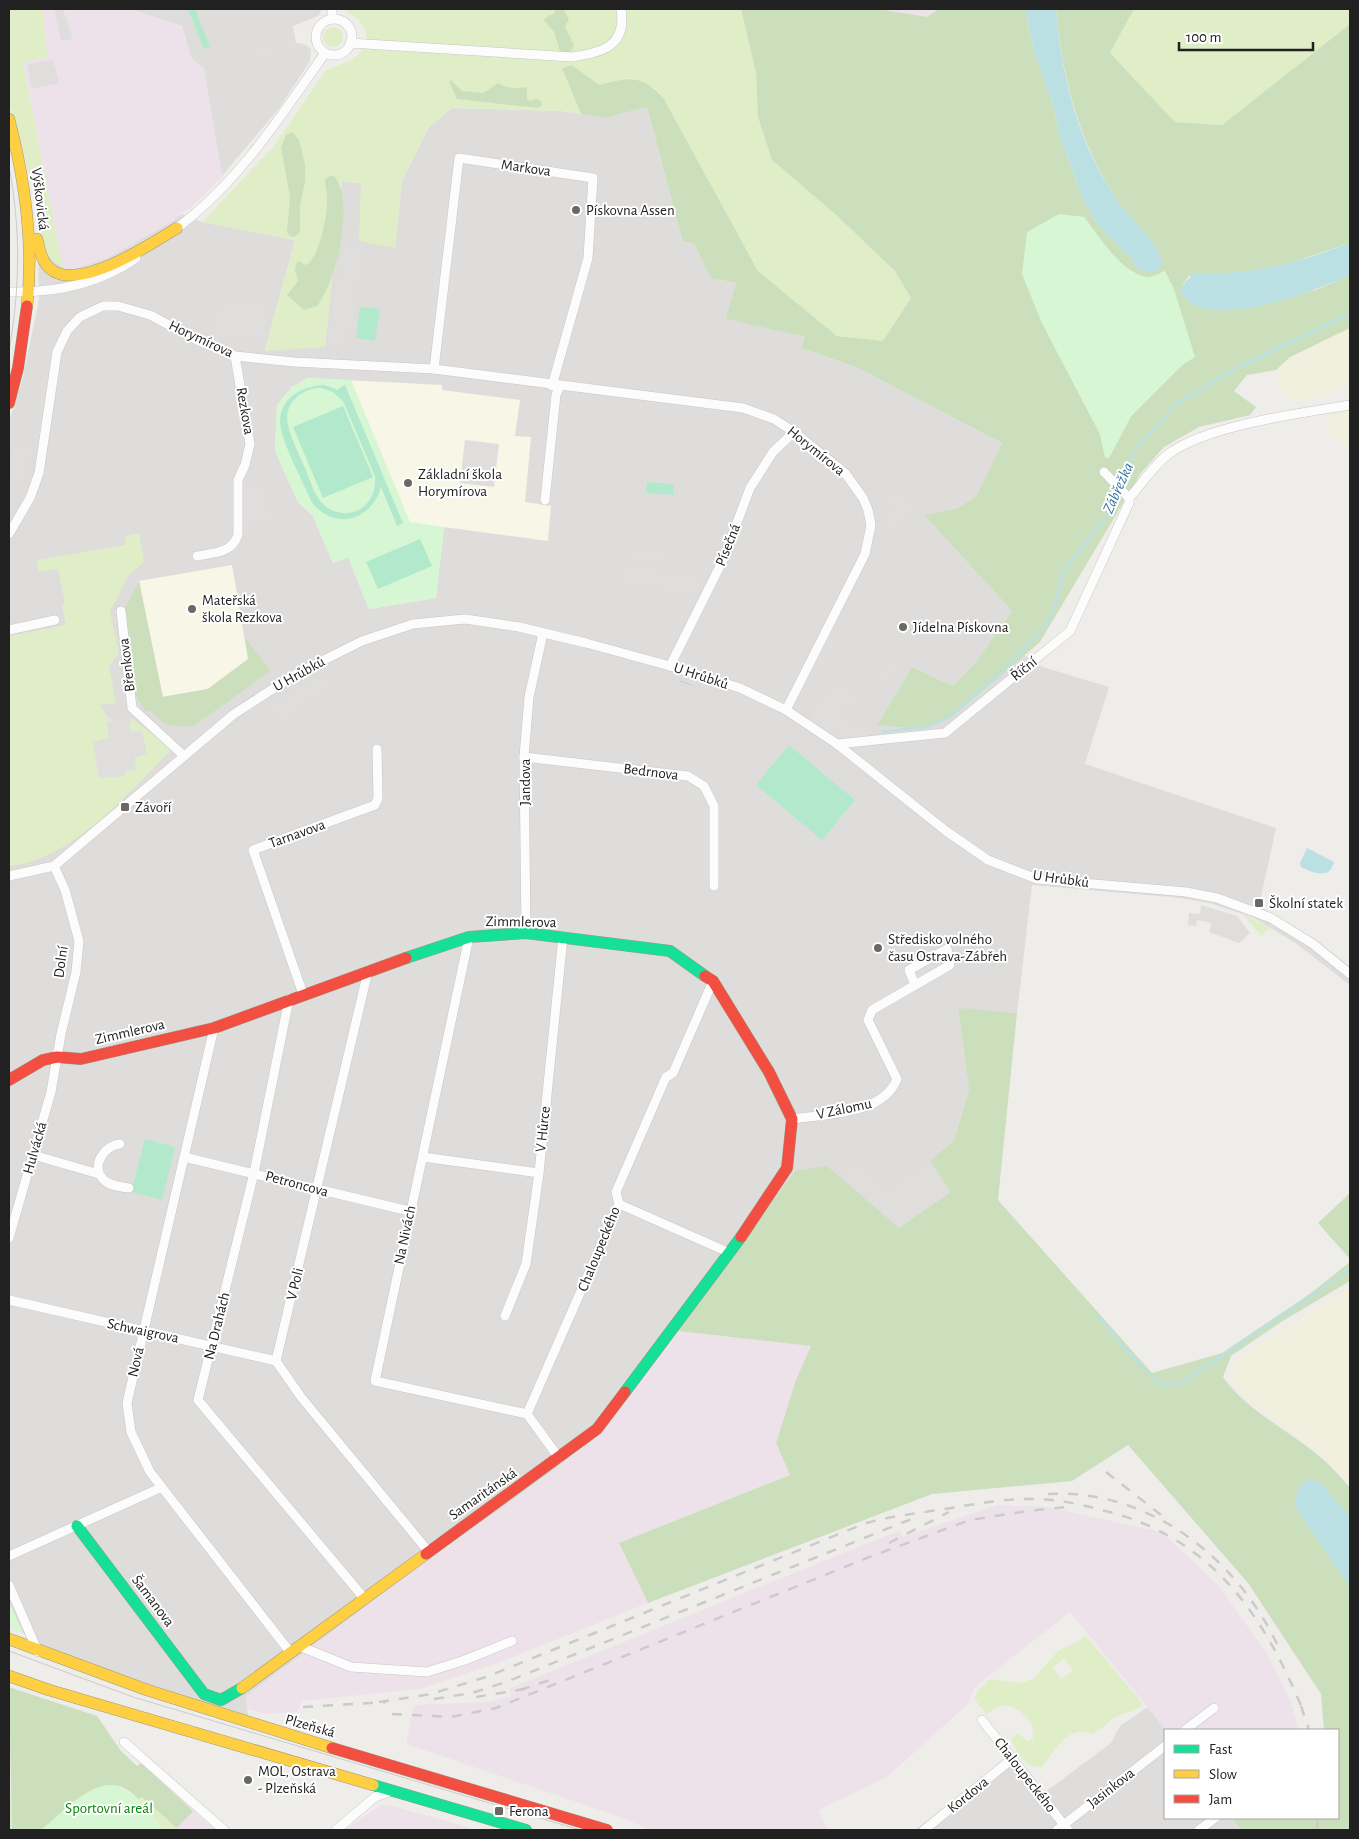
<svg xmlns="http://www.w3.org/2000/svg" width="1359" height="1839" font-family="'Alegreya Sans',sans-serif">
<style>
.residential{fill:#dedddb}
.industrial{fill:#ede2ea}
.education{fill:#f8f6e6}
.farmland{fill:#f1efdd}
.grass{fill:#dfeec7;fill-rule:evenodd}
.forest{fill:#ccdfbd;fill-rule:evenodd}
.park{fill:#d7f6d4}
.pitch{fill:#b2e9cd;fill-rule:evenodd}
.parking{fill:#dfdedd}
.water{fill:#bbe0e4}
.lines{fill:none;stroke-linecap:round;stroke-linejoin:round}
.stream{stroke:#bbe0e4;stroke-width:2.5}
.street-casing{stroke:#c8c7c6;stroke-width:10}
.fast-casing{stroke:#9a9a80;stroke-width:12}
.slow-casing{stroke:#9a9a80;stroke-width:12}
.jam-casing{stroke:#9a9a80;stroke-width:12}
.street{stroke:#fdfcfc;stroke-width:9}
.fast{stroke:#16e098;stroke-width:11}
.slow{stroke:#ffcf43;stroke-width:11}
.jam{stroke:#f24e42;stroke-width:11}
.tram{stroke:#cbcbcb;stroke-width:1}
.rail{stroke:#cbcbcb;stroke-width:2.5;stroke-dasharray:10 10;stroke-linecap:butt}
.poi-dot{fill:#696867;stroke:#fff;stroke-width:2}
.labels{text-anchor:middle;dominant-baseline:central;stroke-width:4;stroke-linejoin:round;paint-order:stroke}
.street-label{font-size:15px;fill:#212121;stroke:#fff}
.poi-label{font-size:15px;fill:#212121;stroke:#fff;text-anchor:start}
.park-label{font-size:15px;fill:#048504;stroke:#fff}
.water-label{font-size:16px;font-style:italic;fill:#3c77a1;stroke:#fff}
</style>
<rect width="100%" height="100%" fill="#efedea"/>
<g class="residential">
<polygon points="130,9 322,9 318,16 293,26 296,43 304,44 311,49 310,61 280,107 222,176 204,69 191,58 182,26"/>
<polygon points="647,107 683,242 694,243 710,278 736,283 727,319 805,337 801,348 856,367 1002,443 976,496 958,508 924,515 1012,611 975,663 953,686 912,667 877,725 951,718 1024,655 1043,667 1109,687 1085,764 1276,828 1259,906 1318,941 1350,967 1350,985 1294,942 1252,917 1209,903 1180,898 1032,885 1017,1013 958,1009 969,1089 954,1140 930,1161 928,1208 899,1228 678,1331 600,1433 550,1473 246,1696 248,1716 155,1688 40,1648 23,1633 9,1627 9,422 22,381 39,300 38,252 166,225 182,214 202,222 295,240 265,350 325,347 342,181 361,183 362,196 395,247 402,181 429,127 452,108 562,111 605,118"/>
<polygon points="1148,1707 1166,1730 1165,1818 1231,1818 1242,1830 915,1830 1014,1754 1044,1793 1111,1743 1120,1726"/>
</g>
<g class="industrial">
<polygon points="42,9 130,9 182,26 191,58 204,69 222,176 196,203 166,225 106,259 68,271 63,268 23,62 48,57"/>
<polygon points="878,9 939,9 927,17"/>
<polygon points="678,1331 812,1346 796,1380 776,1443 790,1475 619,1543 648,1603 503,1661 420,1689 302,1701 297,1712 267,1714 247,1709 246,1696 425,1562 550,1473 600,1433"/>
<polygon points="998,1505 1048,1507 1162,1532 1218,1585 1268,1655 1290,1699 1299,1730 1166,1730 1070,1612 975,1687 968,1704 887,1777 818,1810 828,1830 650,1830 618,1816 406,1744 414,1705 488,1702 511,1696 510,1688 900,1530 903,1537"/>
<polygon points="381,1805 396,1807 478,1830 344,1830"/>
<polygon points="193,1811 215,1830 176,1830 181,1821"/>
</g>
<g class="education">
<polygon points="308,378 442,385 442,390 520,400 515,436 531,437 525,502 551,506 548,541 444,527 436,598 369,609 348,557 333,563 313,516 298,502 275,451 277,405 292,387"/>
<polygon points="232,565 248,659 208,689 162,697 139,581"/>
</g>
<g class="farmland">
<polygon points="1350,328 1350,383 1323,397 1298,402 1283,396 1278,381 1277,373 1280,367 1290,359 1325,339"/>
<polygon points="1350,411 1350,447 1332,437 1327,432 1326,426 1329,418 1334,414"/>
<polygon points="1350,1287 1350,1484 1314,1449 1249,1400 1233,1383 1230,1373 1237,1359"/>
</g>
<g class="grass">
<polygon points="9,9 42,9 48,57 23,63 63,268 51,259 42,246 38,194 27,167 9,102"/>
<polygon points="343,9 741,9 756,73 758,117 772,160 833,212 895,271 911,298 883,341 837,336 758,271 664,99 655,88 626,78 599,85 572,65 562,68 581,114 562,111 452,108 429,127 402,181 395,248 359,241 361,183 342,181 325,347 265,351 295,240 202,222 274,146 326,70 352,60 359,54 366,40 366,30 358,19"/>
<polygon points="1134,9 1350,9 1350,24 1222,125 1175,122 1110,53"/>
<circle cx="333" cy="37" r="10"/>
<path d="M139,533L144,562L128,576L110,612L119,653L109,666L116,703L100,705L107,717L114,721L107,722L125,771L131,718L172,749C129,792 73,860 9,866V636L66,625L62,605L65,604L58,569L39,572L37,560L125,545L126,536Z"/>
<polygon points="1243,914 1270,928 1261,936"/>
<path d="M1085,1635L1143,1704C1132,1713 1125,1712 1114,1718C1106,1724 1101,1730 1091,1734C1069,1724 1054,1751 1042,1767C1026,1769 1016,1752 1011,1739L1017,1733L1028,1741L1033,1739L1032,1723C1015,1705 1007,1700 986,1714L975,1700L976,1693L990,1679L1020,1683L1033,1679L1059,1650L1078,1642ZM1064,1658L1073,1670L1061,1679L1053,1668Z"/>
<polygon points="9,1763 12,1830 9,1830"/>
<polygon points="142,1796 177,1828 176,1830 162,1830 138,1799"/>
</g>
<g class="forest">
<polygon points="556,9 563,9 569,19 565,27 574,45 571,51 566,53 560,51 554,32 544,20 550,15 553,15"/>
<path d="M741,9H878L927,17L939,9H1025L1034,51L1055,111L1059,134L1084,201L1099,226L1131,258L1137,268L1153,244C1142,230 1129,217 1119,203C1078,140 1063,82 1056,9H1134L1110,53L1175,122L1222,125L1350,24V243L1275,268L1242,274L1189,276L1181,287V293L1276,301L1318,289L1350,275V328L1290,357L1276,370L1247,375L1234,391L1256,407L1250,415L1199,427L1164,447L1141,473L1040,642L951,718L925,729L877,725L912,667L953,686L975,663L1012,611L924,515L958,508L976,496L1002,443L856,367L801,348L805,337L726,319L736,283L710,278L694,243L683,242L647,107L605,118L581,114L562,68L572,65L599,85C628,77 643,74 664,99L758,271L837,336L883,341L911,298L895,271L833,212L772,160L758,117L756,73ZM1084,217C1101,239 1119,271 1148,278L1195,356L1182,365L1131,416L1109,458L1105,457L1100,434L1041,321Z"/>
<path d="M451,80L462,91L483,93L498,83C508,89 516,89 527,87V99L530,101L537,99L541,101L542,105L538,108L457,99L449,82Z"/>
<polygon points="292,132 299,140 305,164 305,182 300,205 300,232 296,236 291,237 287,232 290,197 281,147 286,135"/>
<path d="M330,176H334C356,201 336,283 317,306L304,310L287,295L298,281L295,270L296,264L299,261L305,265C319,261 328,213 327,199C327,192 325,186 325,179Z"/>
<polygon points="139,581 163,697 208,689 248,659 245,637 271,671 192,727 167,725 149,710 146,712 135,695 124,610"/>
<path d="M958,1008L1017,1013L998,1200L1152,1373L1222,1353L1311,1293L1350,1262V1281L1281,1322L1231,1356L1223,1377C1244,1407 1280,1426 1309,1448C1324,1459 1338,1473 1350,1488V1830H1242L1231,1818H1338V1730H1324L1321,1694L1248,1583L1128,1445L1072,1481L932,1494L648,1603L619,1543L790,1475L776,1443L796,1380L811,1346L678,1331L795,1171L827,1166L899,1228L950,1192L930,1161L954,1140L969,1089Z"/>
<polygon points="1350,1193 1350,1259 1318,1223"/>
<path d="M9,1687L97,1716L121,1751L137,1766L141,1763L193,1811L177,1828L142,1797L138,1799C105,1761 70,1812 43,1829C36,1833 20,1830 12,1830Z"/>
</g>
<g class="park">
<path d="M1059,214L1084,217C1097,234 1123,275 1146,277C1152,278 1159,273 1165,271L1174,289L1195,357L1182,365L1131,416L1109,458L1105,457L1100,434L1041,321L1022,274L1027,232Z"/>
<polygon points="308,378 351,380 410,522 444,527 436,598 369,609 348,557 333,563 313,516 298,502 275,451 277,405 292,387"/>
<polygon points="9,1602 23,1633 9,1627"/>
<path d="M107,1785C132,1786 151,1810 162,1830H41C61,1814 82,1789 107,1785Z"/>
</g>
<g class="pitch">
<polygon points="188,9 195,9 210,47 204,49"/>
<polygon points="360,307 380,309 375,341 356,338"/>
<path d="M324,385L339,390V388L345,385L403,523L397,526L381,487C371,522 333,531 311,501C303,481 285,449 281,429C275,401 300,386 324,385ZM321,388L333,392L343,401L375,476C376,488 373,499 363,507C352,516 335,515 324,505C314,496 310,480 305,468C299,454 291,439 288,425C283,404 301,388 321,388Z"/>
<polygon points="343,406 373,477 323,498 293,427"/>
<polygon points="647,482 674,484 673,495 646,493"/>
<polygon points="420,539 432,566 378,589 366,562"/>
<polygon points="789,745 855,800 822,840 756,785"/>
<polygon points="145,1139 175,1147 162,1200 131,1192"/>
</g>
<g class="parking">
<polygon points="54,9 63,9 73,39 61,41"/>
<polygon points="296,41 297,49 255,58 253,50"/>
<polygon points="53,59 59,83 32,89 27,65"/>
<polygon points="455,192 465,193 448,339 437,338 435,350 426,349 444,194 454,195"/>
<polygon points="343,241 364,244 348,349 327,346"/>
<polygon points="219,298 268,303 262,340 214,335"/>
<polygon points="47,345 59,348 44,441 33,439"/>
<polygon points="253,380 259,421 247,424 240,383"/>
<polygon points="638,396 735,407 732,417 637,406"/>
<polygon points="555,402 566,404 553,503 545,503"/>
<polygon points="465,440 499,444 494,487 460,483"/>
<polygon points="17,441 33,445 30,459 20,486 9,483 9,465"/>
<polygon points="814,448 845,473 838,480 809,455"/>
<polygon points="745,478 755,481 746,501 756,506 748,528 737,524 742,510 733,507"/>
<polygon points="896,485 915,508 887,532 880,522 894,508 893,502 889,506 885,498"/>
<polygon points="266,487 267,508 274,508 275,519 272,520 273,525 249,526 246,488"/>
<polygon points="628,549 704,558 701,567 628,558"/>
<polygon points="623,565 700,575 697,597 664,592 664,589 620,584"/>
<polygon points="526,586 536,586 532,613 522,611"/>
<polygon points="825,632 836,639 812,687 800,681"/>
<polygon points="887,661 898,667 888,685 872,675 877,668 883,669"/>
<polygon points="326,673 330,686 282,724 269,706"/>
<polygon points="832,680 858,696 852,708 846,705 842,713 846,720 866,730 857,742 837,744 806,724"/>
<polygon points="129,719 131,732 142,731 147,754 135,757 136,770 125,771 126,776 99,778 93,742 109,738 107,722"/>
<polygon points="1201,905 1237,916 1250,933 1239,943 1209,932 1212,923 1197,920 1196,926 1188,925 1189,913 1200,914"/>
<polygon points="857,1160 888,1190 930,1161 950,1192 899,1228 841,1177"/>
</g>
<g class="water">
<path d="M1025,9H1056C1062,80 1078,144 1120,204C1134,224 1159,240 1162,266L1155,271L1145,272L1137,268L1131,258L1099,226L1084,201L1059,134L1055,111L1034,51Z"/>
<path d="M1350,243V275C1316,290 1207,335 1181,293V287L1194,273C1251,276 1296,263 1350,243Z"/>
<path d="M1307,848L1334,862C1330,880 1313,873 1301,867L1300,863Z"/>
<polygon points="1309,1479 1319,1482 1350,1516 1350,1587 1294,1505 1299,1487"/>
</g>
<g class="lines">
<g class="stream">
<polyline points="1119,483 1136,449 1176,404 1239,367 1350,314"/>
<polyline points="883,732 929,726 953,714 998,675 1047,624 1055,606 1063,572 1108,514 1116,488"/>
<path d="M1097,1316C1111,1331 1145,1375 1160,1384C1167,1387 1176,1384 1183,1382L1350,1270"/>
</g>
<defs>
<g id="street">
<polyline points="332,19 332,9"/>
<circle cx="334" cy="37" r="18"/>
<path d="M350,43L572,57C602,52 627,47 621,9"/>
<path d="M173,231C237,185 281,116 325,53"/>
<path d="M9,292C54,293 99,284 136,258"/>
<polyline points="434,369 459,158 593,178 588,258 552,386"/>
<path d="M1129,498C1142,484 1154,464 1170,453C1209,425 1302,413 1350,405"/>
<polyline points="545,500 556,395 560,386"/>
<polyline points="9,534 30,498 39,473 57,352 67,331 80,317 103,306 118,306 150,315 197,340 235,356 294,362 434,369 743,408 774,419 794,432 845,473 863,498 868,510 871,525 865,554 786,710"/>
<path d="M197,556C214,553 232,553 238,535V480L245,465L250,444L235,356"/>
<polyline points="121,611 132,708 183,755"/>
<polyline points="9,630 55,620"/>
<polyline points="670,666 723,560 750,488 773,452 794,432"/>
<polyline points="837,744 945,733 1070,631 1129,503 1129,498 1104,472"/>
<polyline points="524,757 688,776 704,786 714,806 714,886"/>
<polyline points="9,876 54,866 234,714 296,674 362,641 413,624 465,619 519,627 586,643 670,666 740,688 786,710 837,744 946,831 988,860 1037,879 1186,892 1217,898 1271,918 1313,944 1350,974"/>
<polyline points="526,933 524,757 529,697 543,633"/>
<polyline points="469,937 375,1381 527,1414"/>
<polyline points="368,971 276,1361 301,1397 428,1551"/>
<polyline points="303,994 253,850 375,805 378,798 377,749"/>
<polyline points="289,999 254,1173 198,1400 364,1598"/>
<polyline points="214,1028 127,1403 131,1432 150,1472 290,1652"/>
<path d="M792,1119C826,1114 883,1115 897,1079L868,1020L872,1010L950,965L947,949L909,970L915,985"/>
<path d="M120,1144C105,1145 90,1166 103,1179C109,1186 121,1187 129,1188"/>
<polyline points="33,1155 99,1174"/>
<polyline points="184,1157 409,1211"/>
<polyline points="423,1157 539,1173"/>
<polyline points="619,1204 730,1253"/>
<polyline points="9,1238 51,1092 61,1034 76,972 79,941 65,890 54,866"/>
<polyline points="9,1300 276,1361"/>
<polyline points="505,1316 526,1264 539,1173 563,937"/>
<polyline points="559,1458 527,1414 619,1204 616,1192 666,1077 673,1073 713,981"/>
<polyline points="9,1556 160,1488"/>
<polyline points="9,1585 38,1652"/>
<polyline points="299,1646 351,1667 427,1672 465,1660 512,1641"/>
<polyline points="982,1720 1068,1830"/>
<polyline points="1185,1730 1214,1708"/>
<polyline points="124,1742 224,1830"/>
<polyline points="336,1830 375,1797 392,1791"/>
<polyline points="924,1830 1012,1759"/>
<polyline points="1057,1830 1165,1746"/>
<polyline points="1199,1830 1215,1818"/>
</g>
<g id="fast">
<polyline points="406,958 469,937 526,933 670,951 705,976"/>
<polyline points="625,1392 741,1237"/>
<polyline points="77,1526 204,1694 221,1700 242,1688"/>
<polyline points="373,1785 526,1830"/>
</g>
<g id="slow">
<path d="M9,119C25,180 34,243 27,306"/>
<path d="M37,239C39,246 40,255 44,261C66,302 152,243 177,228"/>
<polyline points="9,1639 147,1690 332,1748"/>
<polyline points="9,1676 49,1690 373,1785"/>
<polyline points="242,1688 426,1554"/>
</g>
<g id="jam">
<polyline points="9,403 18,368 27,306"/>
<polyline points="705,976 713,981 769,1072 792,1119 787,1168 741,1237"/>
<polyline points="9,1080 43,1060 57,1057 81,1059 214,1028 406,958"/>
<polyline points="426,1554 597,1429 625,1392"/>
<polyline points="332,1748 607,1830"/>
</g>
</defs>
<use href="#street" class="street-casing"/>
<use href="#fast" class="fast-casing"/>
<use href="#slow" class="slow-casing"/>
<use href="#jam" class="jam-casing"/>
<use href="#street" class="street"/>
<use href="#fast" class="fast"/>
<use href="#slow" class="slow"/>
<use href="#jam" class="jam"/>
<g class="tram">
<path d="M9,167C21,229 20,289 9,351"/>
<polyline points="680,681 692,685"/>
<polyline points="9,1651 133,1697 580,1830"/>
</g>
<g class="rail">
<polyline points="1106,1472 1161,1515"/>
<path d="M1048,1494C1151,1488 1242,1562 1281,1653"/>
<polyline points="889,1543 949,1512"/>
<polyline points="520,1690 556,1678"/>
<polyline points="476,1697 525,1689"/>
<polyline points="434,1699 472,1693 506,1682 914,1518"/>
<path d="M379,1702L431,1694L486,1677L866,1523C892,1516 918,1513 945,1509C976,1504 1007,1498 1039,1499C1059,1500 1079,1504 1098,1509C1210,1535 1263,1612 1304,1713"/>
<polyline points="1301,1706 1309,1730"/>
<polyline points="303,1707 386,1702"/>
<polyline points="392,1714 451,1717 496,1708 872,1556 970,1520 1027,1511 1067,1507"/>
<polyline points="1317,1830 1318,1818"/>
</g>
</g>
<g class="poi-dot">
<circle cx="576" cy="210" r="5"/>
<circle cx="408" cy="483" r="5"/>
<circle cx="192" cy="609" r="5"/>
<circle cx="903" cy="627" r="5"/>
<rect x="120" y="802" width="10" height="10" rx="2.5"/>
<rect x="1254" y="898" width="10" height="10" rx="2.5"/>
<circle cx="878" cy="948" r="5"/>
<circle cx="248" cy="1780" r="5"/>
<rect x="494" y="1806" width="10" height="10" rx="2.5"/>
</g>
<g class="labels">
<g class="street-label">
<text transform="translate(526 168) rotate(8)">Markova</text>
<text transform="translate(40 199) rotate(83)">Výškovická</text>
<text transform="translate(201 339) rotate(25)">Horymírova</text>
<text transform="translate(245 411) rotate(80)">Rezkova</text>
<text transform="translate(816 451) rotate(39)">Horymírova</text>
<text transform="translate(728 545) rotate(-68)">Písečná</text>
<text transform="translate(127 665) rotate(-97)">Břenkova</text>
<text transform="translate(1024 669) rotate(-39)">Říční</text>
<text transform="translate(299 674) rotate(-29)">U Hrůbků</text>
<text transform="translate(701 676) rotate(18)">U Hrůbků</text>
<text transform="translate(651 772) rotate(7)">Bedrnova</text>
<text transform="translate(525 782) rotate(-90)">Jandova</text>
<text transform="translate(297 834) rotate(-20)">Tarnavova</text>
<text transform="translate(1061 879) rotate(8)">U Hrůbků</text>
<text transform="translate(521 922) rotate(1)">Zimmlerova</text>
<text transform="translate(61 962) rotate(-82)">Dolní</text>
<text transform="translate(130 1032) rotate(-13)">Zimmlerova</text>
<text transform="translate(844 1109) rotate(-12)">V Zálomu</text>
<text transform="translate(543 1129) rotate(-84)">V Hůrce</text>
<text transform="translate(35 1148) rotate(-74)">Hulvácká</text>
<text transform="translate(297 1184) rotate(15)">Petroncova</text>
<text transform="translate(405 1235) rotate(-78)">Na Nivách</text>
<text transform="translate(599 1249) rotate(-68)">Chaloupeckého</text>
<text transform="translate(295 1284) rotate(-76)">V Poli</text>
<text transform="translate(217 1326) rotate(-76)">Na Drahách</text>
<text transform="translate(143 1331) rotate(12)">Schwaigrova</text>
<text transform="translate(136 1362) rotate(-77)">Nová</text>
<text transform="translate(483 1494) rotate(-35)">Samaritánská</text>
<text transform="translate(153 1601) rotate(53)">Šamanova</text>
<text transform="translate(310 1726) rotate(16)">Plzeňská</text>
<text transform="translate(1025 1775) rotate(52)">Chaloupeckého</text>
<text transform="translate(1111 1788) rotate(-38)">Jasinkova</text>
<text transform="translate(968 1795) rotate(-39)">Kordova</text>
</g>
<g class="poi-label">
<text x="586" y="210">Pískovna Assen</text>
<text x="418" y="474">Základní škola<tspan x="418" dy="17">Horymírova</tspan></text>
<text x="202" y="600">Mateřská<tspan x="202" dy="17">škola Rezkova</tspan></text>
<text x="913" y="627">Jídelna Pískovna</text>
<text x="135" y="807">Závoří</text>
<text x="1269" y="903">Školní statek</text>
<text x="888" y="939">Středisko volného<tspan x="888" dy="17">času Ostrava-Zábřeh</tspan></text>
<text x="258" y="1771">MOL, Ostrava<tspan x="258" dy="17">- Plzeňská</tspan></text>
<text x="509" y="1811">Ferona</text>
</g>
<g class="park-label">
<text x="109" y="1808">Sportovní areál</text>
</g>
<g class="water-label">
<text transform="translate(1118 488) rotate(-66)">Zábřežka</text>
</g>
</g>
<rect width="1359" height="1839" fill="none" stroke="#212121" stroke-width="20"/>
<rect x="1164" y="1729" width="175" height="90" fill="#ffffff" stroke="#a6a6a6"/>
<rect x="1174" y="1745" width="25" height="8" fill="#16e098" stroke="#a6a6a6"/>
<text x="1209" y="1754" font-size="15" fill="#212121">Fast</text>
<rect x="1174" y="1770" width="25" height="8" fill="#ffcf43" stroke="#a6a6a6"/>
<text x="1209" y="1779" font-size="15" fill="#212121">Slow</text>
<rect x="1174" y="1795" width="25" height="8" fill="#f24e42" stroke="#a6a6a6"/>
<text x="1209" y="1804" font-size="15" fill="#212121">Jam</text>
<path d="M1179 42v8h134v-8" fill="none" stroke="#212121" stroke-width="2.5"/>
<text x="1186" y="42" font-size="15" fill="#212121" stroke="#ffffff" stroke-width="4" paint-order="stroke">100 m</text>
</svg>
